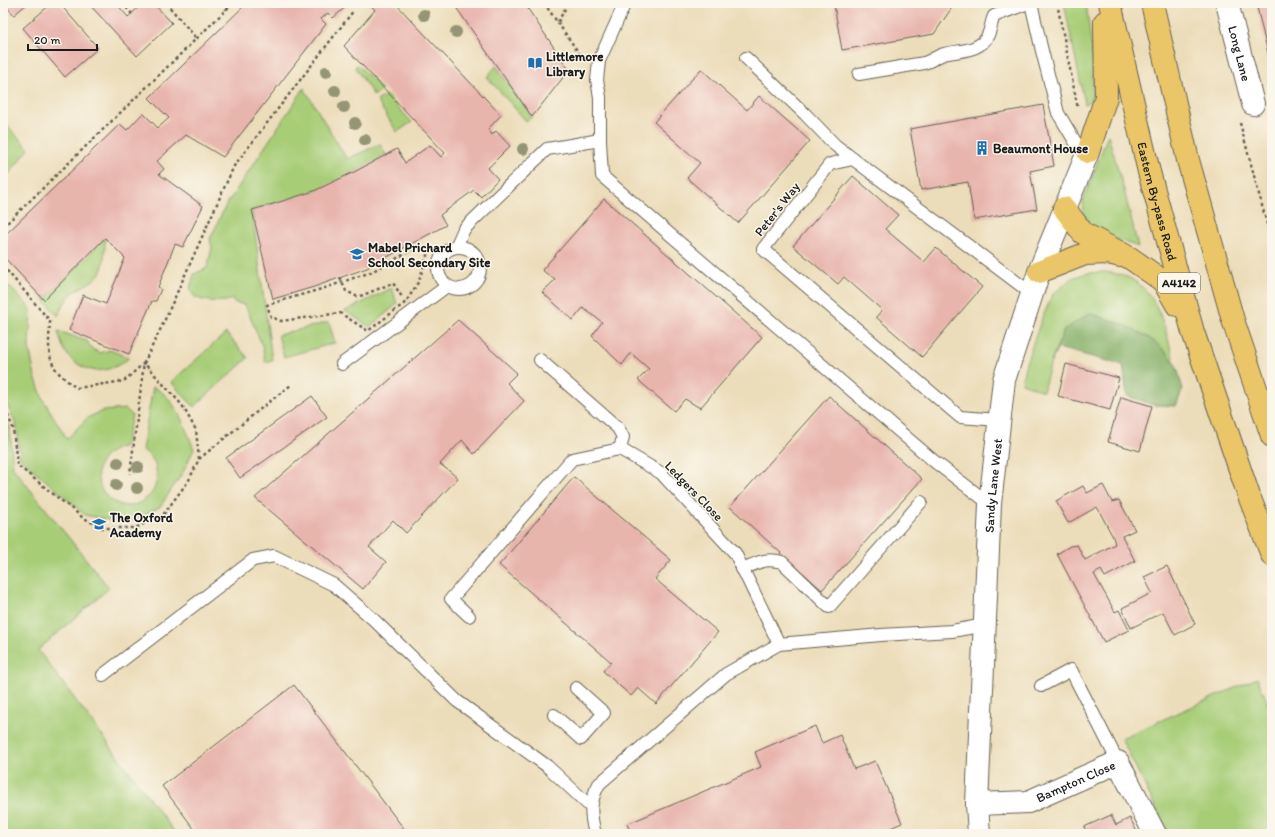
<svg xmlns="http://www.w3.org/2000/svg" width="1275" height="837" font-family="Itim,sans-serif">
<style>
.green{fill:#a7cd77;stroke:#62744a}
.forest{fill:#85b068;stroke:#506642}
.building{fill:#e8b5ad}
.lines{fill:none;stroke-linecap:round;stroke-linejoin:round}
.service-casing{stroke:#656053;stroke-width:14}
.minor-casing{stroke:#656053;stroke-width:24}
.tertiary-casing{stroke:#656053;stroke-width:24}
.trunk-casing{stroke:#656053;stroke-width:24}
.path{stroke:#656053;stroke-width:2.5;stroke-dasharray:3 3;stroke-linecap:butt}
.service{stroke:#fff;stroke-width:12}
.minor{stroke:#fff;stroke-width:22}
.tertiary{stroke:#fff;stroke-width:22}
.trunk{stroke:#ebc669;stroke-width:22}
.tree{fill:#959575}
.labels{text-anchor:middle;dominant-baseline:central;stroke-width:3;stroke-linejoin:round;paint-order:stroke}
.shield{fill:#fbf7ec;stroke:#5f5e5a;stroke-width:1}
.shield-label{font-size:12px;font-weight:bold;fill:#1c1c1c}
.street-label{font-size:13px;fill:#1c1c1c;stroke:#fbf7ec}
.poi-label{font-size:13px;font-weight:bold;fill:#1c1c1c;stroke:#fbf7ec;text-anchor:start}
</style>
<rect width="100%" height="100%" fill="#fbf7ec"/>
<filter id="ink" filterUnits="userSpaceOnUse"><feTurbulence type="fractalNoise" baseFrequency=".025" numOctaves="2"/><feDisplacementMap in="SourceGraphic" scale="8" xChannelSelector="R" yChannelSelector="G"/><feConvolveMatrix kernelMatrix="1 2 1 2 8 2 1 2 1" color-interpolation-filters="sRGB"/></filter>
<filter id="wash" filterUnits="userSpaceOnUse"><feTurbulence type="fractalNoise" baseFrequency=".012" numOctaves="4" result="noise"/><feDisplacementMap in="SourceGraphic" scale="16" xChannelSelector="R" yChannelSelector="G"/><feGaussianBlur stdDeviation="0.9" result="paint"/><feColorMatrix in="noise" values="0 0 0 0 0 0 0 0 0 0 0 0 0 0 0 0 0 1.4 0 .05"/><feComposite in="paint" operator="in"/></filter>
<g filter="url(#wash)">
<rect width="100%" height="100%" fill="#ecddba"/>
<g class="green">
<polygon points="1064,3 1086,3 1094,67 1092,99 1085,105"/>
<polygon points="358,65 382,89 374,96 355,67"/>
<polygon points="496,66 532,117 526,121 487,77"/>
<path d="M304,88L347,159L380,144L386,155C363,168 339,181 314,191C294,199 273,204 252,210L272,360L265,362L262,345L245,305L233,302V299C224,303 204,302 195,297C193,295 191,291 190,289L194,274L207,268L212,248L210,239L225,207Z"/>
<polygon points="386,95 412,122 397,132 377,101"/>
<polygon points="3,121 29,149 3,181"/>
<path d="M1108,135L1123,186L1138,247C1120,240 1089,234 1083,213C1082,210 1083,206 1082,203Z"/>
<path d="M105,238C105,248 105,259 102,269C97,282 82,285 73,293C66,299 62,307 58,316L44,300Z"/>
<path d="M1105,272C1112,273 1120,274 1127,277C1160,291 1165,332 1175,363L1170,359L1064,330L1051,362L1043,391L1022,383L1025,366L1042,318L1053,294L1072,278L1087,273Z"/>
<path d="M3,280L31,309L29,347L35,377L43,399L67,439L87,418L102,411L126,409L132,415L125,446C69,460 111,530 148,497C156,490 158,479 156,469C155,461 149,453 142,450L153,387C156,389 161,391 164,394C178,406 187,432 194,449L183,472L160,507L134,520L118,522L85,515L20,458L17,427L3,396Z"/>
<polygon points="392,288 397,304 370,327 345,311"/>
<polygon points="329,322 335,343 284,357 278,335"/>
<path d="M58,331L87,341L91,348L99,353L110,350L129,358C114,370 95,376 78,364C74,362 69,358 67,354C62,347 60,339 58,331Z"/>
<polygon points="226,333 248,358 194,407 171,382"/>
<polygon points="3,411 10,428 13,468 109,588 38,650 176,834 3,834"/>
<polygon points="1257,678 1272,713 1272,834 1169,834 1121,738"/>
</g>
<path class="forest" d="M1090,313C1121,324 1154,333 1174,362C1179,369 1180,381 1183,389L1176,406L1154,405L1127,396L1123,365L1058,348L1051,362L1064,330Z"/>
<g id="blocks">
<g class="building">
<polygon points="3,3 28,3 14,15"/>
<polygon points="52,3 59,3 98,48 65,77 23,28"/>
<polygon points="88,3 116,3 128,17 143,3 153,3 172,23 137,56"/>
<polygon points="247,3 350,3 333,18 328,13 321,19 326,24 223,157 186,135 157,161 164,169 159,174 203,206 183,247 175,244 158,287 161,289 156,301 152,301 129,354 69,330 83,295 106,304 125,258 105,238 44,300 3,256 3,237 120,124 127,130 143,113 158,128 169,118 149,98"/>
<polygon points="369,3 395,3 501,115 488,129 492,135 496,131 510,146 488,168 498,179 481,197 474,190 440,215 446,225 367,268 314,287 273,299 252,210 273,204 314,191 356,171 397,149 405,163 430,145 441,157 445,153 344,46 375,10"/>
<polygon points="453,3 524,3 569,70 532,117"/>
<polygon points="843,3 955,3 934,34 842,50 834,5"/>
<polygon points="1256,3 1272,3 1272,66 1271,66"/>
<polygon points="701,69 747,110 759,96 810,141 738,223 687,178 700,163 654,122"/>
<polygon points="1043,105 1054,166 1030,171 1037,209 974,220 968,182 921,190 910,129"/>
<polygon points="853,176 898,215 885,229 924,262 936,248 982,287 922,357 876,317 882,310 844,277 838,284 793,246"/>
<polygon points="604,199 762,337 700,408 685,399 674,411 638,380 649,369 631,353 622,365 592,336 602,322 583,308 573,320 542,292 555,280 542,270"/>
<polygon points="458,320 517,373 507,383 524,401 474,454 462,440 440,464 458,478 406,533 393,520 369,547 386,562 363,589 255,498"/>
<polygon points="1066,364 1119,378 1110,410 1058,396"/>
<polygon points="312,396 327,417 240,478 226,458"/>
<polygon points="829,396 922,479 822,590 730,507"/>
<polygon points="1121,397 1152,406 1140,451 1108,442"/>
<polygon points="574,477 671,560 655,579 718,632 656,704 638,688 631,696 603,671 611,662 499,565"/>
<polygon points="1103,485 1112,502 1119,500 1135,530 1122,536 1135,561 1105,577 1101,570 1094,574 1115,612 1119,610 1129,630 1104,642 1057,554 1070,546 1077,545 1085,560 1115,544 1113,537 1097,507 1068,523 1056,501 1083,486 1087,493"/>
<polygon points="1167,566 1195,624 1175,635 1163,612 1131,628 1122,608 1152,593 1144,577"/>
<polygon points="294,685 408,834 198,834 162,786"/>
<polygon points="815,726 822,743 840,735 854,769 875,761 902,823 876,834 631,834 627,824 761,767 755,752"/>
<polygon points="1111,815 1116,825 1130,818 1138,834 1088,834 1084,827"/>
</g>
</g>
</g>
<g filter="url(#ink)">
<use href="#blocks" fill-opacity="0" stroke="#656053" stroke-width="1"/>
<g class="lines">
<defs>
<g id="service">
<polyline points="625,3 599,61 597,80 600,97 600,140 602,176 935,462 990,504"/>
<polyline points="1031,3 1042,51 1058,113 1076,143 1088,152"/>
<polyline points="746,58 805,114 835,145 853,159"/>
<path d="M859,74L924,63C931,61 937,56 944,54C960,50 980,52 988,35C991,29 991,22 994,16L1028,3"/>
<circle cx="459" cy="268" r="21"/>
<polyline points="456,247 464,229 547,149 600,140"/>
<polyline points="540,360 618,428 623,437 620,449"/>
<polyline points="342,364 447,286"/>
<polyline points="999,420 960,417 763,249 830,164 853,159 1031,293"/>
<path d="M742,569C758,563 765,557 782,562L829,607L921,502"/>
<polyline points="469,616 451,599 572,459 620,449 661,473 735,553 779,644"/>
<polyline points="103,675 253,560 274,556 334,585 373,619 457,701 547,766 591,807"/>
<polyline points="1041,686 1071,670 1118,762"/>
<polyline points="554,715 581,739 604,713 576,688"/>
<path d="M595,834C590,814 589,802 599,784L726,674L779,644L881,635L952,631L985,625"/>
</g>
<g id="minor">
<path id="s1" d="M1227,3L1253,104"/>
<path id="s2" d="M977,804L1028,802L1118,762L1155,834"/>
</g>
<g id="tertiary">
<path id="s3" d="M979,834L977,804L990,504L1004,380L1039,272L1088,152"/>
</g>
<g id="trunk">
<path id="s4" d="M1110,3L1149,172L1193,332L1249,496L1272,555"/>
<polyline points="1152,3 1188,160 1233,320 1272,436"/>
<polyline points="1088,152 1106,97 1105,22"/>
<polyline points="1064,208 1083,233 1130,258 1163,281 1177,305"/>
<polyline points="1039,272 1085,254 1108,253 1121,256"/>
</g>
</defs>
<use href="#service" class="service-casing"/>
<use href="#minor" class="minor-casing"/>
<use href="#tertiary" class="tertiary-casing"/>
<use href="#trunk" class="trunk-casing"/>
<g class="path">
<polyline points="128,3 125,6 132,14"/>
<polyline points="166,3 197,39"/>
<polyline points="225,3 226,10"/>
<polyline points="544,3 581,56"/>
<polyline points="1057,3 1078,109"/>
<polyline points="558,22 568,3"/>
<polyline points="1240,123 1272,243"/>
<polyline points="3,227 233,3"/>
<polygon points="420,246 428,252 419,281 406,302 368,331 340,313 281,321 271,317 267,305 328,287 371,272"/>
<path d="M3,266L50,321C48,356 46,367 77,388L124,381L144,363L130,474"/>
<polyline points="340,278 346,291 358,297 393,283 402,297"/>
<polyline points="3,404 13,428 17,465 82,517 102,528 135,528 163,515 189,480 199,459 269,402 291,385"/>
<polyline points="199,459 196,430 182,405 144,363 162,326 234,166 354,10"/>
</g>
<use href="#service" class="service"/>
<use href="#minor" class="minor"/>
<use href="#tertiary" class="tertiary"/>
<use href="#trunk" class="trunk"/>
</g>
<g class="tree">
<circle cx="424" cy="15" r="6"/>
<circle cx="456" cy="32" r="6"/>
<circle cx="326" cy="72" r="6"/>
<circle cx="335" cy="91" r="6"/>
<circle cx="344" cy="107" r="6"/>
<circle cx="355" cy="123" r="6"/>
<circle cx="365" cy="140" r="6"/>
<circle cx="523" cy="149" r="6"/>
<circle cx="118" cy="463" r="6"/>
<circle cx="138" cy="467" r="6"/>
<circle cx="116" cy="485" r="6"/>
<circle cx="137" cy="488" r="6"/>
</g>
</g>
<defs>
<symbol id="library-bare" viewBox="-9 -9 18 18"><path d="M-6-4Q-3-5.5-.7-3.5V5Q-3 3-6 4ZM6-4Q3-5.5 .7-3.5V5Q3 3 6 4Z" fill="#1f6fb2" stroke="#fbf7ec" stroke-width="2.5" paint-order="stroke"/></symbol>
<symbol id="building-bare" viewBox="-9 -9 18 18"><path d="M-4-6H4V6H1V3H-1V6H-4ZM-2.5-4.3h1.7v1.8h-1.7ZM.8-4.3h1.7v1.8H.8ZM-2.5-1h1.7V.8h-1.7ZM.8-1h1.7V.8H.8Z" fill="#1f6fb2" stroke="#fbf7ec" stroke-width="2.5" paint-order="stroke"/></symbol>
<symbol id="school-bare" viewBox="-9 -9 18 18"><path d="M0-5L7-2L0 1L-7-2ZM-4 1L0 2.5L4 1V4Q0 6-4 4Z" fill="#1f6fb2" stroke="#fbf7ec" stroke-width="2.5" paint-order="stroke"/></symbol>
</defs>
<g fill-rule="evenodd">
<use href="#library-bare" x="525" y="53" width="20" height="20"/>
<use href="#building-bare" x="972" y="138" width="20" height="20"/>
<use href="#school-bare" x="347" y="244" width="20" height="20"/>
<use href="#school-bare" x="89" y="514" width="20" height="20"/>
</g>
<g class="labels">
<rect class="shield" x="1158" y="273" width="42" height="20" rx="3"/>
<g class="shield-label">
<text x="1179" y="283">A4142</text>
</g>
<g class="street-label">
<text stroke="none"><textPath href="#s1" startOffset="52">Long Lane</textPath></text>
<text stroke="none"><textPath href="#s4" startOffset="204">Eastern By-pass Road</textPath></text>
<text transform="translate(777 209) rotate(-52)">Peter's Way</text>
<text stroke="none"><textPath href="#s3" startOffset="349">Sandy Lane West</textPath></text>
<text transform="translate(694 491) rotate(46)">Ledgers Close</text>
<text stroke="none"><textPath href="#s2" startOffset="103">Bampton Close</textPath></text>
</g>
<g class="poi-label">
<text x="546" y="56">Littlemore<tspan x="546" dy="15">Library</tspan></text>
<text x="993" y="148">Beaumont House</text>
<text x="368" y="247">Mabel Prichard<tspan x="368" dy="15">School Secondary Site</tspan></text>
<text x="110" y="517">The Oxford<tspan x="110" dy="15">Academy</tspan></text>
</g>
</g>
<rect width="1275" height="837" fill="none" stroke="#fbf7ec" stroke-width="16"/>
<path d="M28 44v6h69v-6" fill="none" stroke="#1c1c1c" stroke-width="2"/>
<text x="34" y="44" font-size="12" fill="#1c1c1c" stroke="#fbf7ec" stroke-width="3" paint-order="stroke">20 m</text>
</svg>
